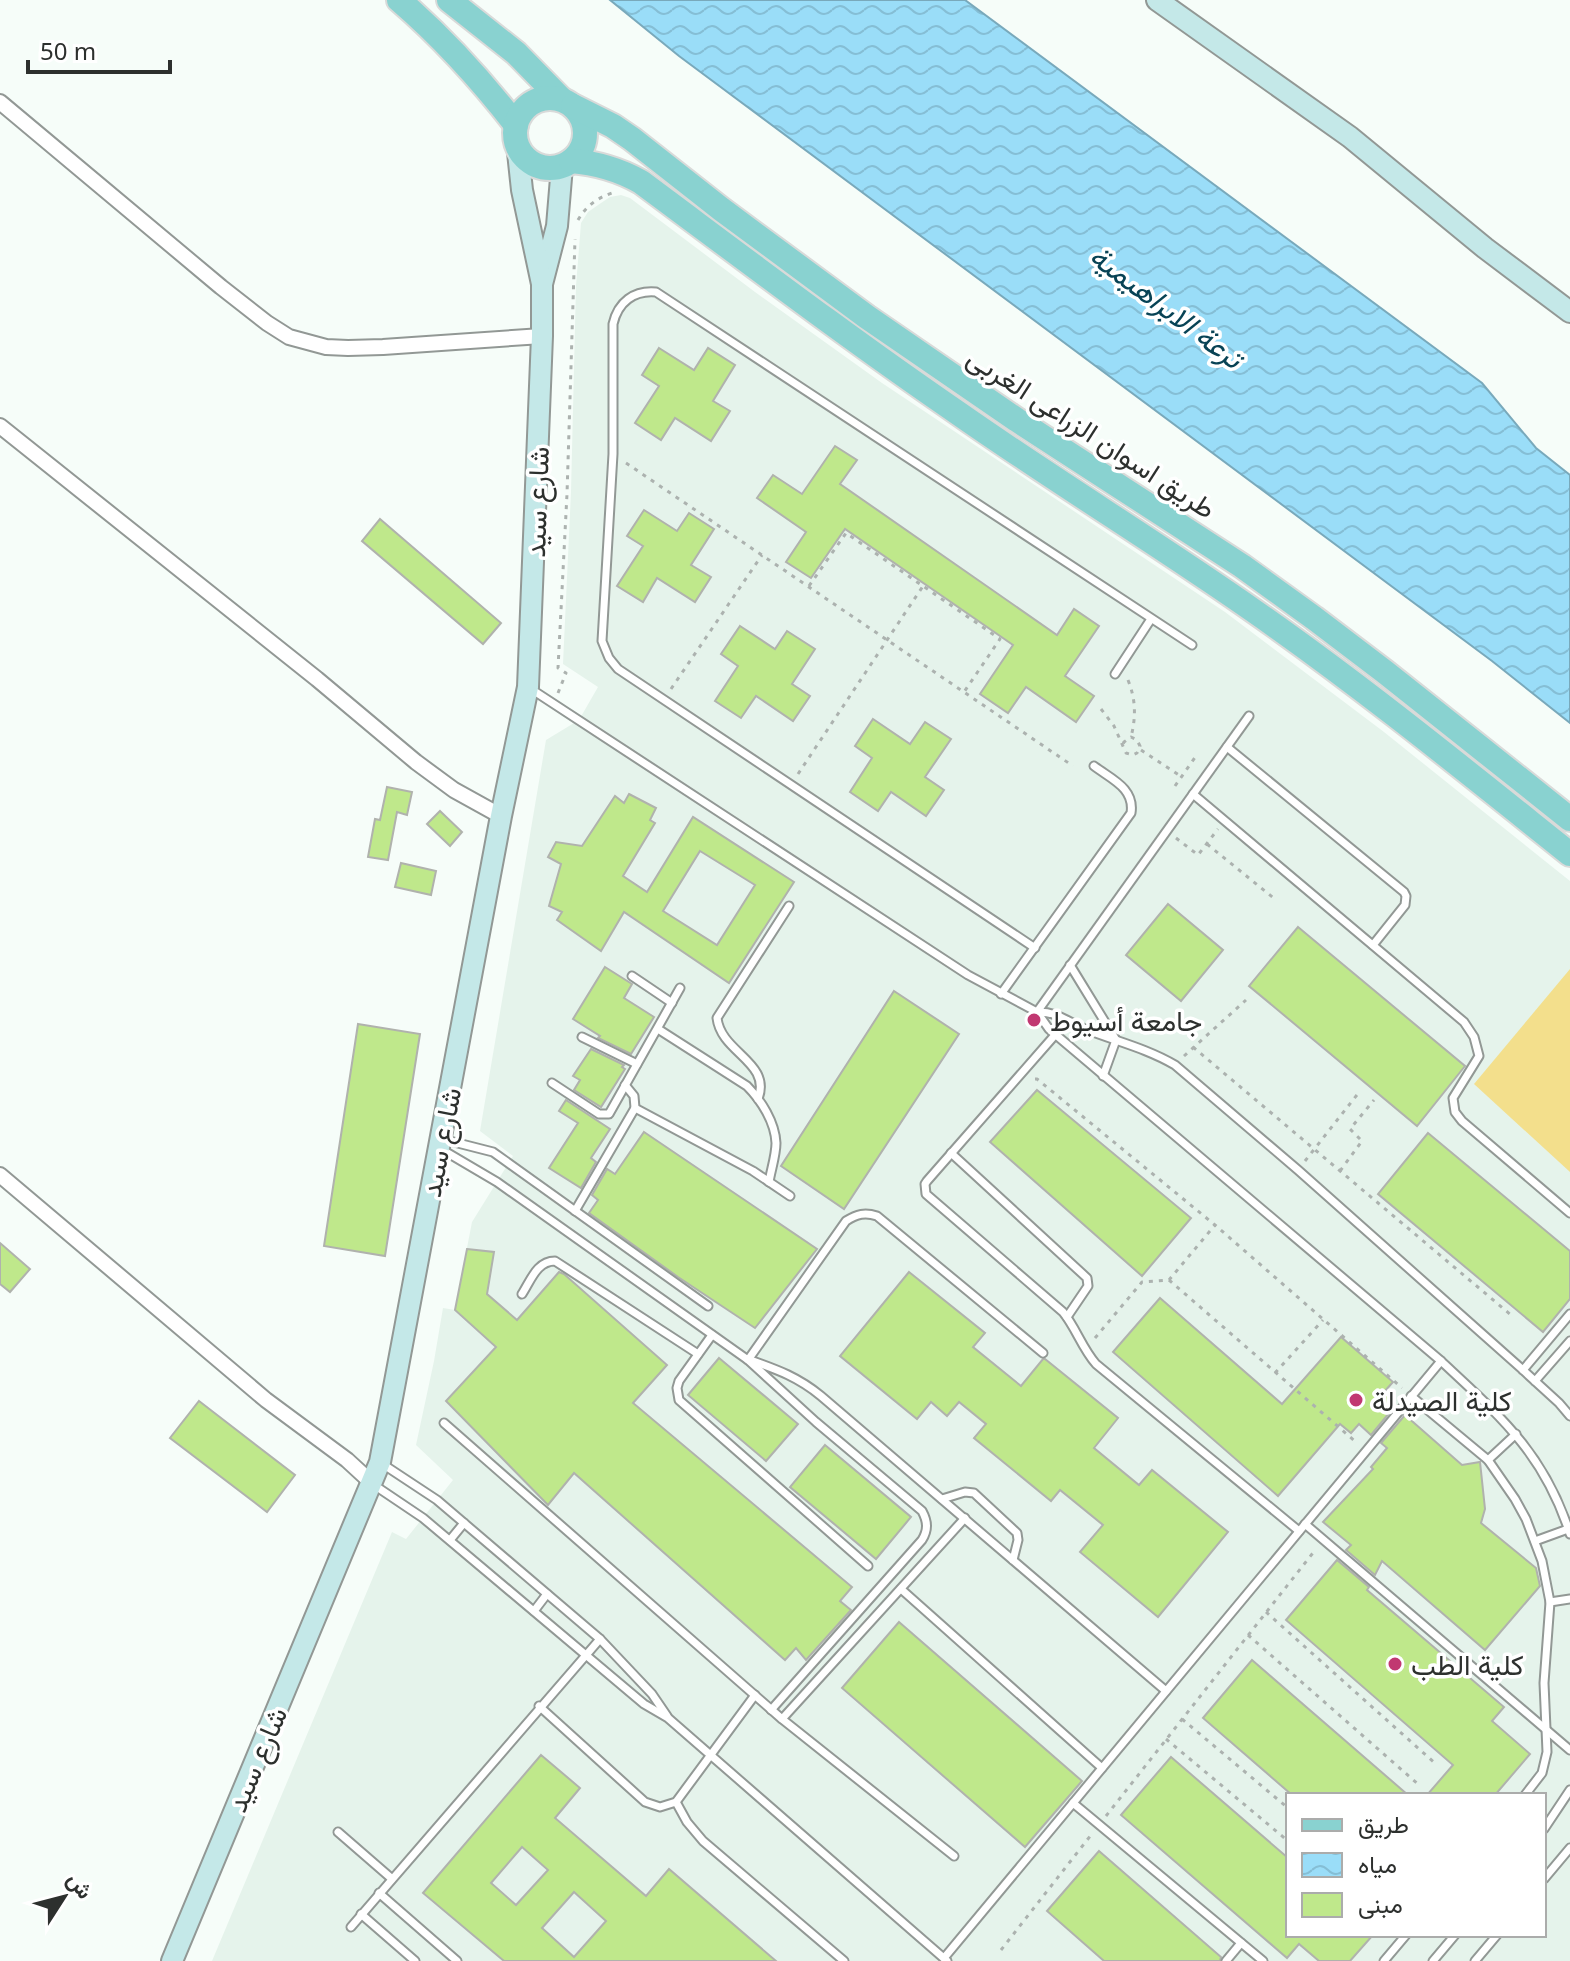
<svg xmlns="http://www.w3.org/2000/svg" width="1570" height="1961" font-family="'Noto Sans',Vazirmatn,sans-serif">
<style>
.built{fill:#e5f3eb;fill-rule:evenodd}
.pitch{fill:#f3df8c}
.water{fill:url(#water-waves);stroke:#79a9bb;stroke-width:2}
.building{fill:#bfe88b;stroke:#b0b2ad;stroke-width:2;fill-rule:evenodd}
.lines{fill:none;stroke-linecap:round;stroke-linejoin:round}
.lane-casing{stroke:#929895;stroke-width:11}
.street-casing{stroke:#929895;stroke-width:18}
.secondary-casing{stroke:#929895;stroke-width:24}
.primary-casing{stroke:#d9dad9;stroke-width:28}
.path{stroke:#acb2af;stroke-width:3;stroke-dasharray:4 6;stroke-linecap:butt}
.lane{stroke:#fff;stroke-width:7}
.street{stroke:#fff;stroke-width:14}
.secondary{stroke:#c4e8e8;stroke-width:20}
.primary{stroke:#89d2d0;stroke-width:24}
.poi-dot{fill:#c13871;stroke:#fff;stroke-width:3}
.labels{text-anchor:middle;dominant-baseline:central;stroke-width:7;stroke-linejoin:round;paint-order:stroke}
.street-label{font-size:28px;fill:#2d302e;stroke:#fff}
.poi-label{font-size:28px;fill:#2d302e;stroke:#fff;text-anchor:start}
.water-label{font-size:30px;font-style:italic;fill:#084355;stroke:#fff}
</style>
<defs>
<pattern id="water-waves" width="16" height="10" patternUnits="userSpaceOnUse" patternTransform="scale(2)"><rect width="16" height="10" fill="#9addf8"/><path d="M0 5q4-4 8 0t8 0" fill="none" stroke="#85bed5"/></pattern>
</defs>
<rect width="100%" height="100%" fill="#f6fdf9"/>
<path class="built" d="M621,195L630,198L755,292L882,383L1225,612L1384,732L1570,881V1961H212L392,1532L406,1539L453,1480L416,1445L434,1361L443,1308L455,1310L472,1222L513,1156L480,1131L546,740L579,720L598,687L563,664L571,492L576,286L581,223L588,212L601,203L610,197ZM1288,1795H1544V1935H1288Z"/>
<polygon class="pitch" points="1570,969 1570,1172 1474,1084"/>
<polygon class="water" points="610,0 965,0 1482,383 1536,448 1570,475 1570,723 1492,661 679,56"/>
<g class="building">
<polygon points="659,348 694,370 708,348 735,365 713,401 730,411 711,441 675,418 661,440 635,423 659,386 642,375"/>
<polygon points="835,446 857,460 840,484 1057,635 1074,609 1099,626 1065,676 1094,696 1076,722 1026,687 1008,713 980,694 1013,645 845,529 811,578 786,562 806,532 757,498 773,475 802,494"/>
<polygon points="644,510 677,531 689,513 714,529 691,565 711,577 695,602 657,578 643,602 617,586 643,546 627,536"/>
<polygon points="380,519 501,623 483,644 362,541"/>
<polygon points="740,626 775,649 787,631 815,649 792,684 810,696 793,721 756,696 741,718 715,701 738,666 721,654"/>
<polygon points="873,719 910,744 925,722 951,739 925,777 944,790 926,816 891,792 878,811 850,792 872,758 855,746"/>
<polygon points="387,787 412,792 407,815 397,812 388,860 368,857 375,819 380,820"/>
<path d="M629,794L656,808L650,820L655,823L623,876L647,892L693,817L794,882L729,983L624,912L601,951L557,920L562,912L549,906L561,864L548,857L556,842L582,846L615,796L624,803ZM700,851L755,885L717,945L663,911Z"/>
<polygon points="440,811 462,832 450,846 427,824"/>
<polygon points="401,863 436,871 431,895 395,887"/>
<polygon points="1168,904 1223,950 1181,1001 1126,955"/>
<polygon points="1298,927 1465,1066 1417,1126 1249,986"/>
<polygon points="605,967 632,984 624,998 654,1017 631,1054 598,1038 600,1036 573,1019"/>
<polygon points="894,991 959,1034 844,1209 781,1166"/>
<polygon points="358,1024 420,1034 385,1256 324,1246"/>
<polygon points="591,1049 624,1065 622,1067 625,1069 601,1107 574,1090 580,1080 573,1076"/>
<polygon points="1037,1090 1191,1218 1142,1276 990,1142"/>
<polygon points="566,1100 610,1129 591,1158 596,1162 581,1188 549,1168 578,1123 559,1111"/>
<polygon points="644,1132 817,1249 755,1328 678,1277 589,1213 598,1200 592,1195 607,1169 615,1174"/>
<polygon points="1428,1133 1570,1251 1570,1299 1543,1332 1378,1194"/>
<polygon points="0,1243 30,1269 10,1292 0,1284"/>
<polygon points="467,1249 494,1252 487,1294 517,1320 559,1272 564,1274 667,1365 633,1403 852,1587 840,1601 851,1610 806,1660 796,1648 785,1660 574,1473 548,1505 446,1401 496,1347 455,1310"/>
<polygon points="909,1272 985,1333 973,1347 1021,1386 1043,1359 1045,1359 1118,1418 1094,1448 1139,1485 1152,1470 1228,1532 1158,1617 1080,1552 1103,1525 1060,1490 1051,1501 974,1438 986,1424 959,1402 947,1416 931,1402 917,1419 840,1356"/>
<polygon points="1160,1298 1282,1404 1341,1337 1393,1382 1384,1392 1395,1401 1393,1404 1395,1406 1371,1435 1359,1424 1351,1433 1340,1424 1278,1496 1113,1352"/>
<polygon points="719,1358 798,1424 766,1461 688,1395"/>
<polygon points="199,1401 295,1475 267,1512 170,1438"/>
<polygon points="1405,1415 1462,1465 1480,1462 1485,1509 1481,1523 1536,1568 1540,1586 1485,1650 1382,1561 1375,1575 1346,1550 1351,1545 1323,1522 1373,1469 1371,1467 1387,1448 1381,1443"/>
<polygon points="825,1445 911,1517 876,1559 790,1487"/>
<polygon points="1337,1560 1369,1587 1367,1590 1504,1707 1492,1721 1530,1754 1495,1795 1427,1795 1453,1765 1286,1620"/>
<polygon points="899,1622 1082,1781 1025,1847 842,1688"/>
<polygon points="1252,1660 1408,1795 1292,1795 1203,1718"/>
<path d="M541,1755L580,1788L555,1818L646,1896L669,1869L776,1961H504L423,1893ZM522,1847L548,1870L516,1905L491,1883ZM574,1892L606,1921L574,1957L542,1928Z"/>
<polygon points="1171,1757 1288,1858 1288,1935 1373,1935 1350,1961 1319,1961 1299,1944 1287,1958 1121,1815"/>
<polygon points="1099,1851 1221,1957 1220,1961 1104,1961 1047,1911"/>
</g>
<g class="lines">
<defs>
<g id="lane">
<polyline points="1115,674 1151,619"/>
<path d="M531,689L968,975L1037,1012C1056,1011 1068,1022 1085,1029C1115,1041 1146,1048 1175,1065L1298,1170L1523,1370L1559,1403L1570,1416"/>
<polyline points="1227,747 1404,892 1406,896 1405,905 1373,945"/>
<polyline points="1193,794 1464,1022 1474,1037 1479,1056 1453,1098 1455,1112 1462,1121 1570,1213"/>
<path d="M1035,948L618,669L609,658L602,641L613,454V324C618,302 634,290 656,292L1192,645"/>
<polyline points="1070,965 1116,1040 1103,1076"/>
<polyline points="632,976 672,1003"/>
<path d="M1001,994L1131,813C1135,788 1111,779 1094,766"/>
<path d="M1037,1012L1049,1029L1441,1361C1500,1416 1544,1453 1570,1534"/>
<polyline points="1037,1012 1249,716"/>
<path d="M658,1029L747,1086C761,1100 775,1122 776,1143C776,1155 771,1170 769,1182"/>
<path d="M1055,1035L927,1181L925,1184L926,1194L1063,1312C1076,1328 1082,1348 1096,1364L1299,1531"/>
<polyline points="582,1037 637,1064"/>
<polyline points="552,1083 599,1114 609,1114 680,988"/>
<path d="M758,1099C772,1062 721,1053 717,1018L789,906"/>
<polyline points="635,1108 753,1171 790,1196"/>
<polyline points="442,1139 493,1152 708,1306"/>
<path d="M441,1149L497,1182L748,1360L816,1422L922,1511C928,1522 928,1530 922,1540L771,1710"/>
<polyline points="951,1153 1087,1278 1088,1286 1067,1317"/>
<polyline points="575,1211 635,1108 634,1096 625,1085"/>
<path d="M522,1294C531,1280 537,1261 555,1261L698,1354"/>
<polyline points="712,1335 679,1381 677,1388 679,1400 868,1566"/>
<path d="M748,1360L846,1221C857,1214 865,1212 877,1216L1043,1353"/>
<path d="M750,1360C778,1370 798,1377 821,1396L1166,1691"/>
<polyline points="1523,1370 1570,1314"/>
<polyline points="1535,1381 1570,1341"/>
<polyline points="1411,1396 1488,1460 1515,1499 1526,1519 1542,1561 1550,1602 1544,1683 1547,1752 1542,1773 1525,1795"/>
<polyline points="444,1423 782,1719 954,1856"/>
<polyline points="1488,1460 1516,1434"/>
<polyline points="381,1463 437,1500 600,1639 652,1694 667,1716"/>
<polyline points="374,1485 423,1518 644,1704 668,1718 947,1961"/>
<polyline points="942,1499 965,1492 974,1493 1017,1533 1018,1540 1013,1560"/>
<polyline points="1305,1524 1570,1750"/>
<polyline points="450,1540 464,1523"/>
<polyline points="1535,1541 1568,1529"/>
<polyline points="901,1589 1102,1768"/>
<polyline points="1550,1602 1570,1599"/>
<polyline points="534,1611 547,1594"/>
<polyline points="539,1706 645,1802 660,1807 676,1802 755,1695"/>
<polyline points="782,1719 965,1518"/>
<polyline points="676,1802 687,1822 703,1841 844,1961"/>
<polyline points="1073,1803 1263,1961"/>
<polyline points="1544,1829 1570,1790"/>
<polyline points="338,1832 391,1878"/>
<polyline points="1544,1879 1570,1848"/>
<polyline points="379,1893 457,1961"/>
<polyline points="361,1914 415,1961"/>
<polyline points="351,1927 600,1639"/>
<polyline points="944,1958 1441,1361"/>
<polyline points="1226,1961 1241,1943"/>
<polyline points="1384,1961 1406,1935"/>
<polyline points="1433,1961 1455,1935"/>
<polyline points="1475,1961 1497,1935"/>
</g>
<g id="street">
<polyline points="0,102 221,287 267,323 289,337 326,347 348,348 383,347 542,336"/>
<polyline points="0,426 317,679 416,762 454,790 501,816"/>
<polyline points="0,1175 266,1400 347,1460 372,1483"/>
</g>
<g id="secondary">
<polyline points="1157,0 1350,137 1485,248 1570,312"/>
<polyline points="542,284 557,226 562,166"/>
<polyline points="172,1961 380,1462 501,816 528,687 542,336 542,284 522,190 517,143"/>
</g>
<g id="primary">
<path d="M399,0C442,37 481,80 516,125"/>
<polyline points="449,0 516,53 561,99"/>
<circle cx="550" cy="133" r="35"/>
<polyline points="573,106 613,126 632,139 721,209 867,317 1017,420 1242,566 1314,618 1385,672 1570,819"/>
<path d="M571,161C597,163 618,169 641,182C746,260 850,339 958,413C1055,481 1157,543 1254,611C1363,687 1466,771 1570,854"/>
</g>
</defs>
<use href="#lane" class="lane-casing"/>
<use href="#street" class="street-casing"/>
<use href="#secondary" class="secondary-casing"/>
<use href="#primary" class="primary-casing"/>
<g class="path">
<path d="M578,220C586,206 597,198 612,193"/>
<polyline points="626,463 1073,766"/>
<polyline points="809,586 846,533 1000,639 964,692"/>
<path d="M1128,680C1136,700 1136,717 1131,737"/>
<polyline points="671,689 762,555"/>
<polyline points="558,693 566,673 558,668 567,494 575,239"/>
<polyline points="1101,709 1114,726 1126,753 1133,755 1137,753 1140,746 1137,740 1131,737 1124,742 1122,746"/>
<polyline points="1141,750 1182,777"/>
<polyline points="798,774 923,586"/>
<polyline points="1175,786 1196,756"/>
<polyline points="1176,838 1198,855 1218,829"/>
<polyline points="1207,844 1276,900"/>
<polyline points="1193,1047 1511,1315"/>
<polyline points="1184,1056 1246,1000"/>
<polyline points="1035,1079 1037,1079 1215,1225 1402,1388"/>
<polyline points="1305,1161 1360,1091"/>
<polyline points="1340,1171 1362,1141 1350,1129 1374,1100"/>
<polyline points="1169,1280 1357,1443"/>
<polyline points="1095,1338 1142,1282 1169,1280 1215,1225"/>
<polyline points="1275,1373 1323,1320"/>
<polyline points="1266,1612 1437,1765"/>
<polyline points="1248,1635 1419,1785"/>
<polyline points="1182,1719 1288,1808"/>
<polyline points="1166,1739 1288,1841"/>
<polyline points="1106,1816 1316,1549"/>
<polyline points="1001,1950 1091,1835"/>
</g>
<use href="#lane" class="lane"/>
<use href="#street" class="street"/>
<use href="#secondary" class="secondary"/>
<use href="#primary" class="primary"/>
</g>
<g class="poi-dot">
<circle cx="1034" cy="1020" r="8"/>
<circle cx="1356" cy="1400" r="8"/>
<circle cx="1395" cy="1664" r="8"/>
</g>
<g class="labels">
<g class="street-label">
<text transform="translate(1092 432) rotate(33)">طريق اسوان الزراعى الغربى</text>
<text transform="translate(536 502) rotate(-88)">شارع سيد</text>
<text transform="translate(440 1142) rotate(-79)">شارع سيد</text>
<text transform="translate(256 1759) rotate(-67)">شارع سيد</text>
</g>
<g class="poi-label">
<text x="1050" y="1020">جامعة أسيوط</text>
<text x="1372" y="1400">كلية الصيدلة</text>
<text x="1411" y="1664">كلية الطب</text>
</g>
<g class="water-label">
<text transform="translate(1167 306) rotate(37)">ترعة الابراهيمية</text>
</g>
</g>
<rect x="1286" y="1793" width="260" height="144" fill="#ffffff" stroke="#abacab" stroke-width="2"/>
<rect x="1302" y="1819" width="40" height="12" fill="#89d2d0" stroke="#abacab" stroke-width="2"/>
<text x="1358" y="1833" font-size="24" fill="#2d302e">طريق</text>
<rect x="1302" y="1853" width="40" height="24" fill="url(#water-waves)" stroke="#abacab" stroke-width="2"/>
<text x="1358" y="1873" font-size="24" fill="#2d302e">مياه</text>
<rect x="1302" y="1893" width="40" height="24" fill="#bfe88b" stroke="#abacab" stroke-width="2"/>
<text x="1358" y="1913" font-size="24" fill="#2d302e">مبنى</text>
<g transform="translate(64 1897) rotate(54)" stroke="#ffffff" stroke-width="6" paint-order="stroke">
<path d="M0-6L14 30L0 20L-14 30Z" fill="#2d302e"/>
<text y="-12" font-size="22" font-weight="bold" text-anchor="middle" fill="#2d302e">ش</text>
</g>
<path d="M28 60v12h142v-12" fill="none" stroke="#2d302e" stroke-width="4"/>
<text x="40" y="60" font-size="24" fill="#2d302e" stroke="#ffffff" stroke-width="6" paint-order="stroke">50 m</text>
</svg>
